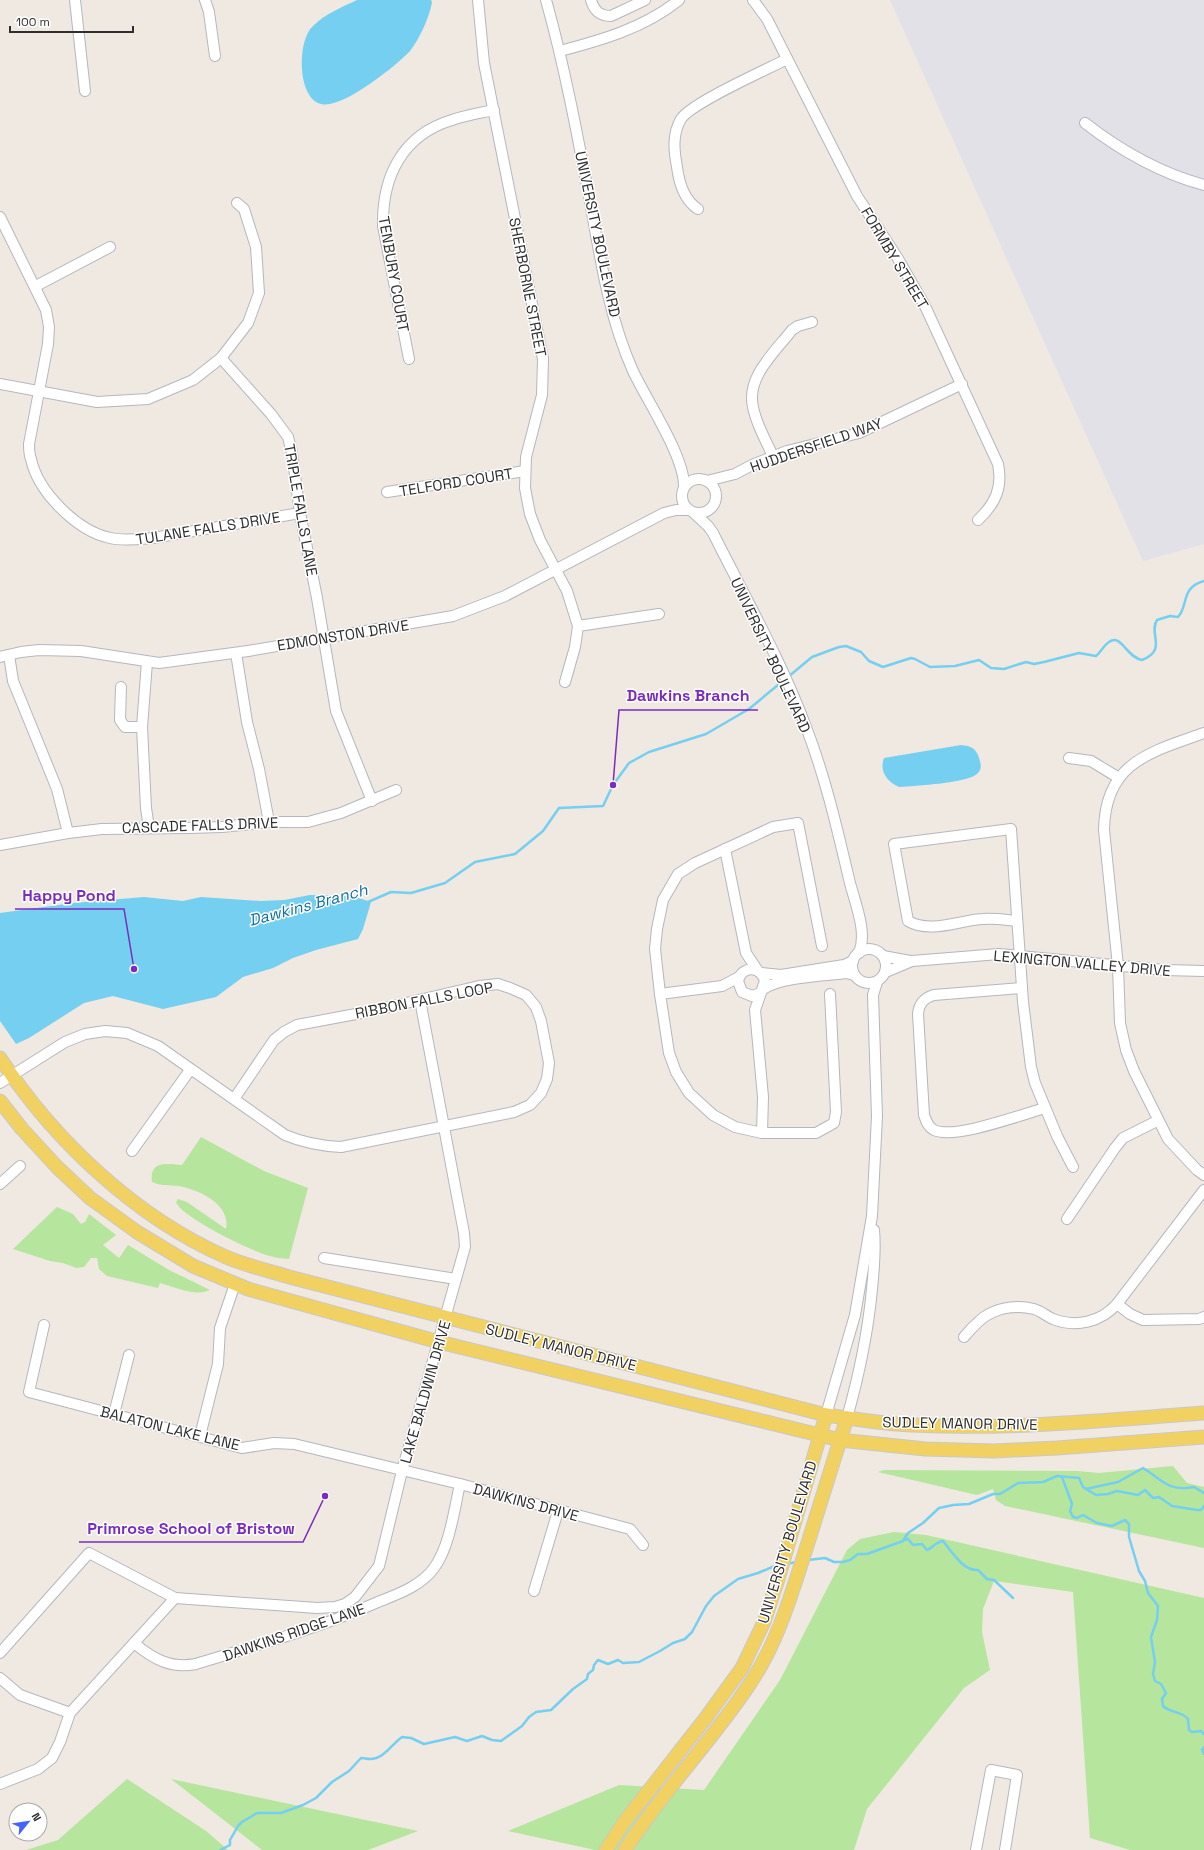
<svg xmlns="http://www.w3.org/2000/svg" width="1204" height="1850" font-family="'Space Grotesk',sans-serif">
<style>
.industrial{fill:#e3e1e8}
.green{fill:#b6e59e}
.water{fill:#75cff0}
.lines{fill:none;stroke-linecap:round;stroke-linejoin:round}
.stream{stroke:#75cff0;stroke-width:2.5}
.minor-casing{stroke:#b4b7c1;stroke-width:12}
.major-casing{stroke:#c9c9c9;stroke-width:15}
.minor{stroke:#fff;stroke-width:10}
.major{stroke:#f2d163;stroke-width:13}
.labels{text-anchor:middle;dominant-baseline:central;stroke-width:3;stroke-linejoin:round;paint-order:stroke}
.street-label{font-size:15px;fill:#2e2e2e;stroke:#fff}
.water-label{font-size:16px;font-style:italic;fill:#0d6fa3;stroke:#fff}
.leader{fill:none;stroke:#7b2cbf;stroke-width:1.5}
.callout-dot{fill:#7b2cbf;stroke:#fff;stroke-width:1.5}
.callout-label{font-size:16px;text-anchor:middle;font-weight:bold;fill:#7b2cbf;stroke:#fff;stroke-width:3;stroke-linejoin:round;paint-order:stroke}
</style>
<rect width="100%" height="100%" fill="#efe9e1"/>
<polygon class="industrial" points="890,0 1204,0 1204,544 1143,561"/>
<g class="green">
<path d="M201,1137L264,1171L308,1188L289,1259C282,1258 276,1258 270,1256C253,1252 181,1217 176,1202L178,1199L187,1202L226,1229C231,1204 199,1190 179,1186C169,1185 161,1186 152,1182C149,1160 167,1164 182,1165Z"/>
<path d="M57,1207L73,1214L81,1224L85,1222L89,1214L116,1235L103,1245L119,1258L128,1245L169,1270L210,1290C196,1297 174,1287 160,1283L158,1288L107,1276L99,1269L97,1258H91L84,1267L76,1268L63,1263L50,1261L13,1249Z"/>
<polygon points="1173,1466 1187,1483 1204,1487 1204,1548 1005,1506 996,1500 993,1489 977,1495 878,1472 884,1470 1077,1471 1099,1473"/>
<polygon points="894,1532 926,1535 1204,1598 1204,1850 1130,1850 1090,1838 1073,1592 994,1581 983,1609 982,1632 990,1670 964,1688 867,1809 854,1850 595,1850 508,1831 619,1785 704,1790 780,1680 847,1550 860,1539"/>
<polygon points="127,1779 206,1831 228,1850 26,1850 58,1840"/>
<polygon points="171,1779 418,1831 368,1850 262,1850"/>
</g>
<g class="water">
<path d="M357,0H431L432,2C430,16 419,40 410,51C396,66 341,110 321,104C297,98 297,40 313,26C325,14 342,7 357,0Z"/>
<path d="M961,745C970,746 974,747 978,755C980,761 983,768 978,773C970,783 914,786 899,787C887,782 879,771 884,758Z"/>
<polygon points="310,895 352,896 371,902 363,929 358,939 316,950 293,958 273,968 243,977 216,997 163,1009 113,996 84,1003 29,1038 16,1044 0,1021 0,913 73,903 144,897 183,901 201,897 261,901 284,900"/>
</g>
<g class="lines">
<g class="stream">
<path d="M788,677L812,657L839,647L846,646L861,652L869,661L883,667L911,658L915,659L930,667L955,666L979,660L991,668L1004,669L1026,662L1034,664L1044,662L1079,653L1096,656C1101,652 1104,645 1109,642C1121,633 1126,657 1142,660C1168,650 1148,633 1157,620L1170,616L1178,617C1189,605 1180,588 1204,581"/>
<polyline points="368,902 391,892 411,893 445,883 475,862 515,854 543,831 559,808 603,806 613,785 629,763 649,752 706,734 749,709 784,680"/>
<path d="M1062,1477L1072,1504L1070,1511L1073,1517L1077,1518L1083,1515L1097,1523L1112,1526L1125,1520L1129,1524V1537L1139,1571L1145,1581L1148,1593L1158,1606L1157,1620L1151,1637L1155,1662L1153,1674L1155,1681L1161,1684L1166,1693L1162,1699L1163,1706C1170,1713 1182,1711 1188,1719L1189,1730L1192,1732L1201,1731L1204,1734"/>
<path d="M1086,1489L1118,1482L1143,1468C1163,1480 1168,1492 1194,1487L1204,1493"/>
<path d="M904,1540L908,1539L913,1545L922,1544L927,1550C933,1548 935,1542 943,1541C952,1552 963,1571 978,1570L987,1579L994,1580L1013,1598"/>
<polyline points="808,1560 825,1558 834,1562 843,1562 850,1560 858,1554 867,1554 903,1541 908,1533 923,1523 939,1508 953,1505 969,1504 993,1494 1000,1494 1018,1483 1043,1482 1057,1476 1079,1478 1083,1487 1096,1495 1108,1494 1117,1491 1138,1495 1145,1490 1153,1498 1159,1497 1172,1506 1197,1510 1201,1510 1204,1506"/>
<polyline points="786,1564 797,1562"/>
<polyline points="1204,1747 1202,1750 1204,1754"/>
<path d="M220,1850L230,1845V1840L238,1826L242,1822L257,1813H281L303,1805L316,1798L332,1782L349,1771L361,1758C364,1758 367,1759 370,1759C384,1759 392,1744 402,1737L411,1738L424,1744L455,1737L467,1741L482,1736L492,1740L501,1741L522,1726L529,1717L536,1712L551,1710L573,1689L587,1679L588,1674L593,1670L594,1665L598,1660L608,1664L618,1660L623,1663L639,1662L660,1651L673,1643L685,1639L692,1632L706,1606L714,1596L738,1579L758,1573L777,1565"/>
</g>
<defs>
<g id="minor">
<polyline points="75,0 85,91"/>
<polyline points="205,0 209,12 215,56"/>
<polyline points="478,0 484,63 543,359 542,395 526,457 525,488 530,514 540,540 567,591 578,626 575,647 565,682"/>
<path d="M546,0C565,68 578,138 591,207C601,263 610,320 633,371C647,401 685,457 684,487"/>
<path d="M591,0C594,11 600,16 611,16L645,0"/>
<path d="M753,0L767,19L857,196L897,257L925,306L998,464C1003,488 995,504 978,520"/>
<path d="M560,51C602,40 644,28 679,0"/>
<path d="M1085,123C1121,151 1160,173 1204,185"/>
<path d="M698,209C684,200 679,183 677,167C674,151 672,134 681,119C691,103 766,70 787,59"/>
<path d="M0,217L46,310L49,327L48,344L29,444C29,449 29,454 31,459C38,492 77,531 110,538C124,541 139,539 153,538L300,513"/>
<polyline points="36,286 110,247"/>
<polyline points="221,358 271,414 288,437 292,453 300,513 317,598 336,711 372,801"/>
<path d="M409,359L383,226C382,177 402,135 452,120C466,115 480,113 494,110"/>
<polyline points="0,384 97,402 148,399 193,380 221,358 248,323 259,293 256,247 244,209 237,203"/>
<path d="M773,456C766,441 756,424 753,407C746,377 775,352 792,330L798,326L812,322"/>
<circle cx="699" cy="496" r="17"/>
<polyline points="707,481 735,474 752,465 787,451 859,433 962,384"/>
<polyline points="387,492 525,471"/>
<path d="M694,513L708,526L713,533C745,597 781,660 806,727C825,776 837,828 849,879C854,901 868,931 859,953"/>
<polyline points="578,626 659,614"/>
<polyline points="236,653 247,722 259,769 269,822"/>
<polyline points="9,655 13,681 57,789 68,833"/>
<polyline points="0,657 21,652 39,650 81,651 159,663 248,651 453,616 505,596 664,513 676,510 688,510"/>
<polyline points="147,662 142,727 146,808 149,828"/>
<polyline points="121,687 120,720 125,727 142,727"/>
<path d="M1204,733C1151,752 1105,762 1104,830L1118,966L1120,1023L1126,1050L1134,1071L1168,1139L1197,1170L1204,1175"/>
<polyline points="1069,758 1091,761 1119,778"/>
<polyline points="0,845 68,833 102,829 188,828 222,827 269,822 308,822 341,813 396,790"/>
<polyline points="725,849 746,953 758,971"/>
<path d="M1017,921C1006,920 995,918 983,919C960,920 930,934 908,921L894,844L1011,829L1023,1002L1031,1067L1035,1083L1057,1136L1073,1167"/>
<polyline points="822,946 798,823 773,827 695,863 678,874 663,900 657,929 655,949 660,994 669,1053 676,1072 689,1093 713,1115 735,1127 762,1133 816,1133 834,1123 836,1112 830,994"/>
<circle cx="869" cy="966" r="17"/>
<polyline points="883,956 910,961"/>
<polyline points="886,972 912,961 999,954 1164,970 1204,971"/>
<polyline points="761,973 781,975 844,965 853,961"/>
<path d="M1022,988L934,995C924,998 919,1003 918,1014L924,1115C926,1121 928,1127 934,1130C954,1140 1023,1114 1045,1108"/>
<path d="M763,989C782,977 823,976 847,973L854,975"/>
<path d="M760,993L752,996L742,992L738,981C742,966 760,965 765,981L755,1010L763,1097L762,1133"/>
<polyline points="660,994 722,986 739,977"/>
<path d="M0,1083L65,1042L85,1034L105,1031L127,1033L158,1046L285,1135C304,1143 320,1146 341,1147L514,1112L530,1105L541,1093L547,1079L549,1063L541,1021L536,1007L526,995L510,988L498,984L479,986L372,1011L297,1025L284,1032L274,1040L234,1099"/>
<polyline points="132,1151 190,1070"/>
<polyline points="0,1184 20,1166"/>
<polyline points="1067,1219 1115,1148 1123,1138 1157,1121"/>
<polyline points="324,1258 456,1279"/>
<polyline points="1117,1304 1130,1314 1143,1320 1199,1319 1204,1317"/>
<polyline points="44,1325 29,1392 242,1448 274,1443 294,1444 460,1484 630,1529 643,1545"/>
<path d="M964,1337C971,1329 979,1319 989,1314C1002,1307 1019,1305 1034,1309C1041,1311 1046,1316 1053,1319C1076,1328 1101,1322 1117,1304L1204,1190"/>
<polyline points="114,1414 129,1355"/>
<polyline points="826,1415 855,1315 872,1216 877,1116 873,995 877,982"/>
<path d="M847,1418C859,1375 868,1333 872,1289C874,1269 876,1250 874,1230"/>
<polyline points="200,1436 218,1364 220,1328 235,1284"/>
<polyline points="534,1591 558,1511"/>
<path d="M134,1643C153,1659 171,1669 196,1664C258,1645 319,1628 378,1602C398,1594 421,1586 434,1568C450,1546 454,1510 460,1484"/>
<polyline points="0,1653 89,1553 175,1598 317,1608 335,1607 345,1604 355,1597 379,1566 402,1471 465,1247 464,1233 420,1000"/>
<polyline points="0,1678 20,1695 70,1713"/>
<polyline points="0,1784 38,1769 52,1758 60,1742 70,1713 175,1598"/>
<polyline points="976,1850 991,1770 1017,1775 1005,1850"/>
</g>
<g id="major">
<path d="M0,1058C54,1140 135,1217 226,1257C247,1266 270,1271 293,1278L826,1415C855,1419 884,1424 913,1425C1011,1430 1107,1420 1204,1413"/>
<polyline points="0,1101 22,1129 57,1167 90,1198 137,1232 193,1266 248,1289 439,1342 840,1440 925,1449 994,1451 1057,1448 1204,1437"/>
<polyline points="606,1850 625,1821 705,1719 742,1668 764,1622 778,1579 826,1415"/>
<path d="M625,1850C662,1792 711,1742 749,1685C777,1644 791,1596 806,1549C820,1505 833,1462 847,1418"/>
</g>
</defs>
<use href="#minor" class="minor-casing"/>
<use href="#major" class="major-casing"/>
<use href="#minor" class="minor"/>
<use href="#major" class="major"/>
</g>
<g class="labels">
<g class="street-label">
<text transform="translate(598 234) rotate(78)">UNIVERSITY BOULEVARD</text>
<text transform="translate(895 258) rotate(59)">FORMBY STREET</text>
<text transform="translate(394 274) rotate(80)">TENBURY COURT</text>
<text transform="translate(528 287) rotate(79)">SHERBORNE STREET</text>
<text transform="translate(816 445) rotate(-19)">HUDDERSFIELD WAY</text>
<text transform="translate(456 482) rotate(-9)">TELFORD COURT</text>
<text transform="translate(301 510) rotate(80)">TRIPLE FALLS LANE</text>
<text transform="translate(208 528) rotate(-9)">TULANE FALLS DRIVE</text>
<text transform="translate(343 635) rotate(-9)">EDMONSTON DRIVE</text>
<text transform="translate(771 655) rotate(65)">UNIVERSITY BOULEVARD</text>
<text transform="translate(200 825) rotate(-2)">CASCADE FALLS DRIVE</text>
<text transform="translate(1082 963) rotate(5)">LEXINGTON VALLEY DRIVE</text>
<text transform="translate(424 1000) rotate(-11)">RIBBON FALLS LOOP</text>
<text transform="translate(561 1347) rotate(14)">SUDLEY MANOR DRIVE</text>
<text transform="translate(425 1392) rotate(-74)">LAKE BALDWIN DRIVE</text>
<text transform="translate(960 1423) rotate(1)">SUDLEY MANOR DRIVE</text>
<text transform="translate(170 1428) rotate(14)">BALATON LAKE LANE</text>
<text transform="translate(526 1502) rotate(15)">DAWKINS DRIVE</text>
<text transform="translate(787 1542) rotate(-73)">UNIVERSITY BOULEVARD</text>
<text transform="translate(294 1632) rotate(-19)">DAWKINS RIDGE LANE</text>
</g>
<g class="water-label">
<text transform="translate(308 905) rotate(-15)">Dawkins Branch</text>
</g>
</g>
<path class="leader" d="M613 785L619 710H758M134 969L124 909H15M325 1496L303 1542H79"/>
<g class="callout-dot">
<circle cx="613" cy="785" r="4"/>
<circle cx="134" cy="969" r="4"/>
<circle cx="325" cy="1496" r="4"/>
</g>
<g class="callout-label">
<text x="688" y="701">Dawkins Branch</text>
<text x="69" y="901">Happy Pond</text>
<text x="191" y="1534">Primrose School of Bristow</text>
</g>
<g transform="translate(28 1822) rotate(60)"><circle r="19" fill="#ffffff" stroke="#ababab"/>
<path d="M0-3L7 15L0 10L-7 15Z" fill="#4264fb"/>
<text y="-6" font-size="11" font-weight="bold" text-anchor="middle" fill="#2e2e2e">N</text>
</g>
<path d="M10 26v6h123v-6" fill="none" stroke="#2e2e2e" stroke-width="2"/>
<text x="16" y="26" font-size="12" fill="#2e2e2e" stroke="#ffffff" stroke-width="3" paint-order="stroke">100 m</text>
</svg>
